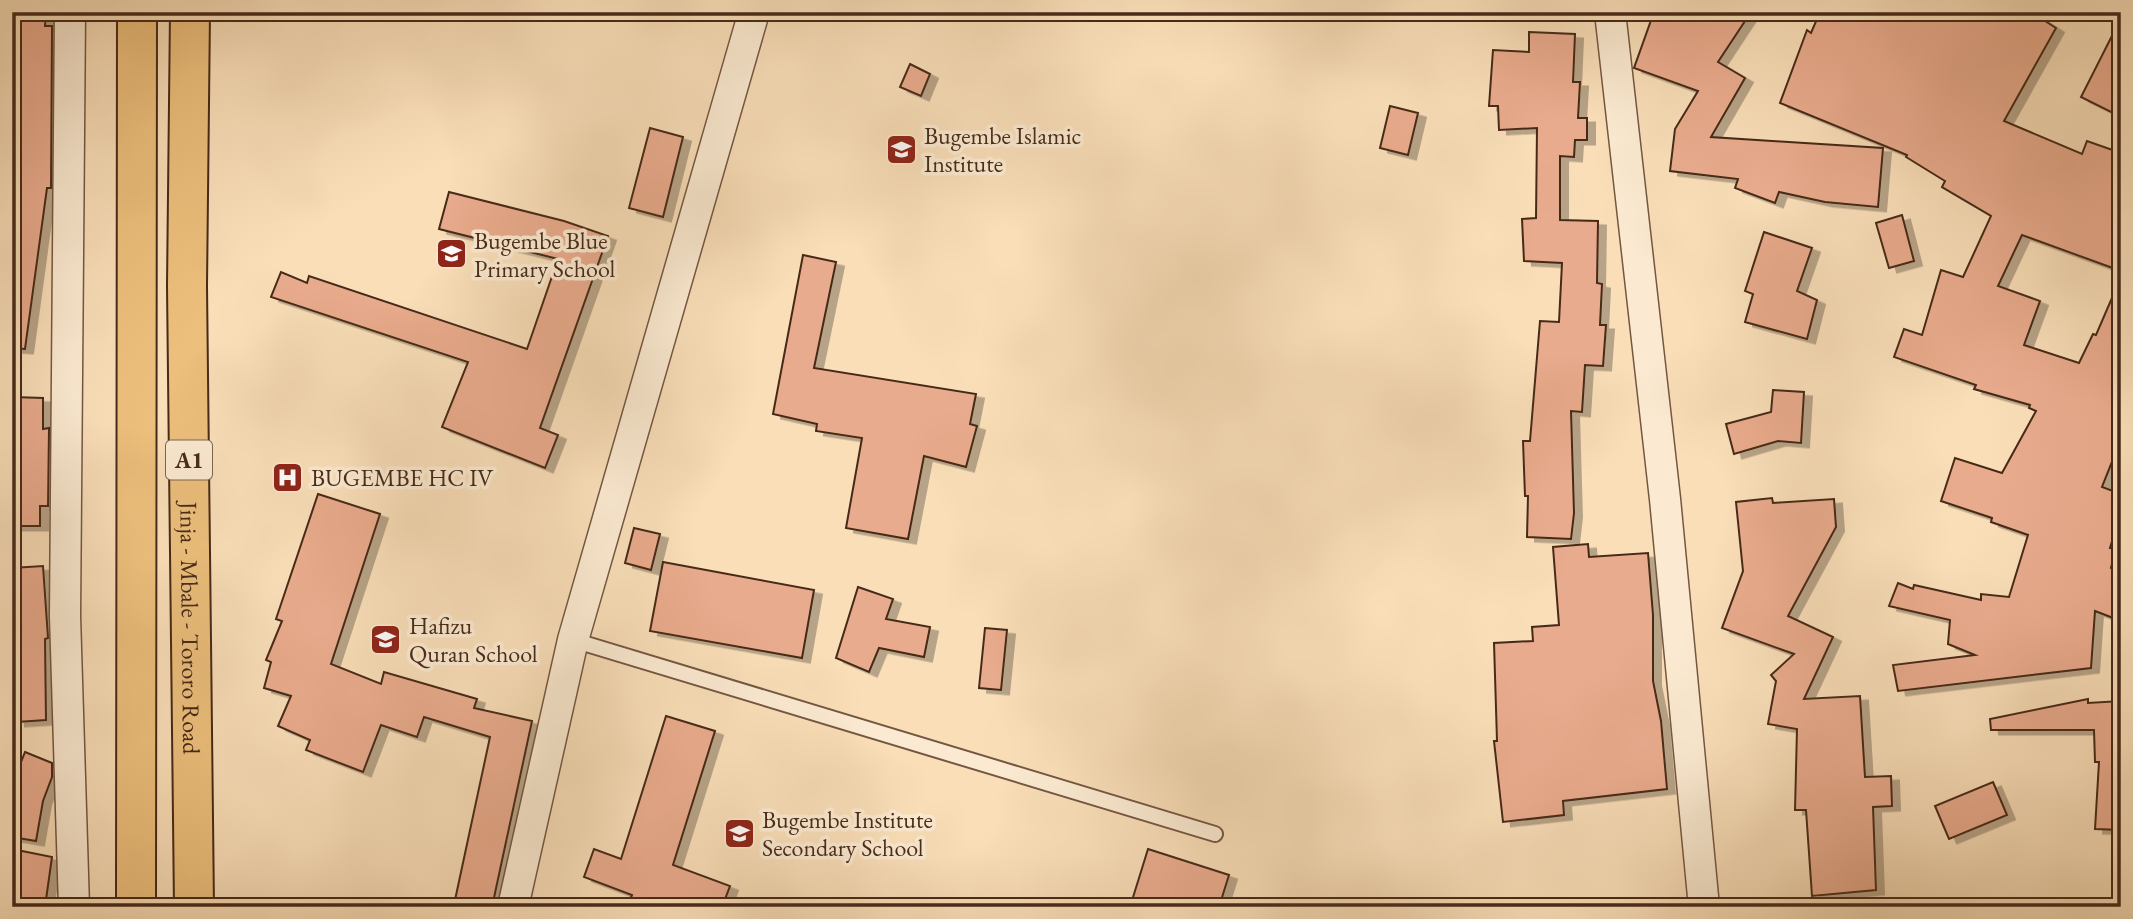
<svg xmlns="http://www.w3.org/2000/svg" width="2133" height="919" font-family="'EB Garamond',serif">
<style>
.building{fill:#e9ab8d;stroke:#472a19;stroke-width:2;filter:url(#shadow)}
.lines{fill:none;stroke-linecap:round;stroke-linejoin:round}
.service-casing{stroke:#745741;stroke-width:18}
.minor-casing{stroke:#745741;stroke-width:33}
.trunk-casing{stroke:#472a19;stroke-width:42}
.service{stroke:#fbead1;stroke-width:14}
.minor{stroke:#fbead1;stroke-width:30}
.trunk{stroke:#ecbf7c;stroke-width:38}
.labels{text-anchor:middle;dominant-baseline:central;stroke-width:7;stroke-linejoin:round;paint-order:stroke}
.shield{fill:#fbead1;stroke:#7d6450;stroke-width:2}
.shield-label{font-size:23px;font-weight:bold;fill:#472a19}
.poi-label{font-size:24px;fill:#472a19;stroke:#fbead1;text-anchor:start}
.street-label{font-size:24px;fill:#472a19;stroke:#fbead1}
</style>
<defs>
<filter id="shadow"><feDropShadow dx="8" dy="4.5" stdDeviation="0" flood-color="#0004"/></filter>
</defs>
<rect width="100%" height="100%" fill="#f9deb8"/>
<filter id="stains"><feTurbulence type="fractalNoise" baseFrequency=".00286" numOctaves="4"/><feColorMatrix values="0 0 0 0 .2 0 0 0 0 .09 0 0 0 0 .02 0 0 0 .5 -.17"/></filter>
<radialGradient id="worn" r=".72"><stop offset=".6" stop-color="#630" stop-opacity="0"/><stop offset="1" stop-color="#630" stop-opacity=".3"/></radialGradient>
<g class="building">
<polygon points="17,12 46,12 45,26 52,26 51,188 47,188 25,349 12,348 12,55 17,55"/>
<polygon points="1654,12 1751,12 1718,62 1745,78 1711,137 1883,148 1878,207 1825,202 1779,192 1775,203 1735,188 1738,179 1670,171 1675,129 1698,91 1634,68"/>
<polygon points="1820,12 2031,12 2056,28 2004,121 2082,154 2087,141 2121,153 2121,271 2022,235 1998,286 2040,301 2024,345 2079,363 2093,334 2096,335 2121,277 2121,439 2102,487 2121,494 2113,520 2118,522 2110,548 2116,549 2111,568 2121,572 2121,621 2095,611 2091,668 1898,691 1893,665 1975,655 1948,644 1950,620 1889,606 1898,583 1913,589 1914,585 1981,600 1981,594 2009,597 2028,535 1991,522 1992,518 1941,501 1955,458 2002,473 2036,411 2029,408 2030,405 1974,389 1976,385 1894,357 1904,329 1922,335 1941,270 1963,277 1991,216 1942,187 1945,181 1906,157 1907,155 1780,103 1807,30 1811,33"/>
<polygon points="2121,18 2121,117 2081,97"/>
<polygon points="1529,32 1575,34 1573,82 1580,82 1578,118 1587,118 1587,140 1575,140 1574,157 1560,156 1560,220 1598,221 1597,283 1602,284 1600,325 1606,325 1603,366 1585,365 1582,412 1571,411 1574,513 1571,539 1527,537 1528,496 1525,496 1523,441 1530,441 1540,321 1559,322 1562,263 1524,261 1522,219 1536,218 1537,128 1499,130 1498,106 1489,106 1493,50 1529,52"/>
<polygon points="910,64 930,74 921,96 900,87"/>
<polygon points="1390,106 1418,113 1408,155 1380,148"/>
<polygon points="650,128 683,137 663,217 629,208"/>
<polygon points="449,192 564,221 608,236 540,428 558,435 545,468 442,427 468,362 271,297 281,272 307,283 309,276 527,349 558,259 439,229"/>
<polygon points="1902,215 1914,261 1889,268 1876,223"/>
<polygon points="1764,232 1812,248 1797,291 1817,300 1807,339 1745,322 1753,294 1745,291"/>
<polygon points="803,255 836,262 814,368 976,394 970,424 977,426 966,467 924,456 908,539 846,528 862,438 816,431 817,424 773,414"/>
<polygon points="1773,390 1804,392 1801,443 1778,441 1734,454 1726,424 1771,412"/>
<polygon points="13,397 43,398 43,429 49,428 48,506 40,506 40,526 12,526"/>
<polygon points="318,494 380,514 331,664 381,684 384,672 477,699 474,708 532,721 492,907 455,900 490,737 424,717 417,737 381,725 363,772 306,750 310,740 278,726 291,696 264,688 271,662 266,660 282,621 276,619"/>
<polygon points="1772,498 1773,503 1834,499 1836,527 1788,616 1833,637 1804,699 1860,696 1865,777 1891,776 1892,806 1873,807 1876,890 1812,896 1806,810 1795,810 1797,729 1768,724 1776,681 1771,675 1794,654 1722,628 1743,571 1736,502"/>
<polygon points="634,528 660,534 651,570 625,563"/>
<polygon points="1588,544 1589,557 1648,553 1653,615 1653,681 1661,721 1667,789 1563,801 1564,815 1503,822 1494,741 1497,741 1494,643 1533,641 1532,627 1559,625 1553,547"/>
<polygon points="663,562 814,590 802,658 650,631"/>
<polygon points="43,566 48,638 45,639 46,720 17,722 12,681 12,568"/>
<polygon points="858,587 893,599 886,619 930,627 924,657 879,648 869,672 836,658"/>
<polygon points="985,628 1007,630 1001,690 979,688"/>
<polygon points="2088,699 2088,703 2121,701 2121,830 2095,829 2099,762 2095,762 2094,730 1991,730 1990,719"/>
<polygon points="666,716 715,731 673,865 730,886 722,907 642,907 629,902 632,895 584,877 594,849 621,859"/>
<polygon points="25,752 52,763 52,777 43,801 36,841 12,837 16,789 12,785"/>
<polygon points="1993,782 2007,815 1949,839 1935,806"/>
<polygon points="1148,849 1229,875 1219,907 1130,907"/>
<polygon points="17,850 52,857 45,907 12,907 12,876"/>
</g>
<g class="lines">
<defs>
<polyline id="service" points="573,640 1215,834"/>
<g id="minor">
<polyline points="70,12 65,616 74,907"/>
<polyline points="1610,12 1665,499 1704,907"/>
<polyline points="513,907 573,640 754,12"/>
</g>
<g id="trunk">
<path id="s1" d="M190,12L187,286L194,907"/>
<polyline points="136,907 137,12"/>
</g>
</defs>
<use href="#service" class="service-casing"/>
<use href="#minor" class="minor-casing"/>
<use href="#trunk" class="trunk-casing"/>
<use href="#service" class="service"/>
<use href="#minor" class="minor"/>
<use href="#trunk" class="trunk"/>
</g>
<defs>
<symbol id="school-square" viewBox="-11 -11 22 22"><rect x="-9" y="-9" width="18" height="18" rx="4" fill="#8f2418" stroke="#fbead1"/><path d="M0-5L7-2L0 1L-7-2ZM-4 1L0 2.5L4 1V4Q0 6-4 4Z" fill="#fff"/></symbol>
<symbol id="hospital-square" viewBox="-11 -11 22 22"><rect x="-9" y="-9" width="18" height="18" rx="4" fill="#8f2418" stroke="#fbead1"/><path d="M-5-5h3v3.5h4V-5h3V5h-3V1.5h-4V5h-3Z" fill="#fff"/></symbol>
</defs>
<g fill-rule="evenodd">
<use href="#school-square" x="884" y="132" width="35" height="35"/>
<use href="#school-square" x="434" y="236" width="35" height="35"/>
<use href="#hospital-square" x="270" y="460" width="35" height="35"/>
<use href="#school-square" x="368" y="622" width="35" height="35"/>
<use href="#school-square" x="722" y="816" width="35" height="35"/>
</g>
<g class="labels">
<rect class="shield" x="166" y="440.5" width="46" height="39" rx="5"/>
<g class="shield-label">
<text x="189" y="460">A1</text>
</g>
<g class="poi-label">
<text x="924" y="135">Bugembe Islamic<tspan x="924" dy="28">Institute</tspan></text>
<text x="474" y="240">Bugembe Blue<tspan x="474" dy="28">Primary School</tspan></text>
<text x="311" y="477">BUGEMBE HC IV</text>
<text x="409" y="625">Hafizu<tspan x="409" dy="28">Quran School</tspan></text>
<text x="762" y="819">Bugembe Institute<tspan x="762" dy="28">Secondary School</tspan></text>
</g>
<g class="street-label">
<text stroke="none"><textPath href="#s1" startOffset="616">Jinja - Mbale - Tororo Road</textPath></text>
</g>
</g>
<rect width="2133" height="919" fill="none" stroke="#f9deb8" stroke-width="42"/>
<rect x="14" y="14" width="2105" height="891" fill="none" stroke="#472a19" stroke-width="3.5"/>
<rect x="21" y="21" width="2091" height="877" fill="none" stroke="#472a19" stroke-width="2"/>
<rect width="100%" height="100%" filter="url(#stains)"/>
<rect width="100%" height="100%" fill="url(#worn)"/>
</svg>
